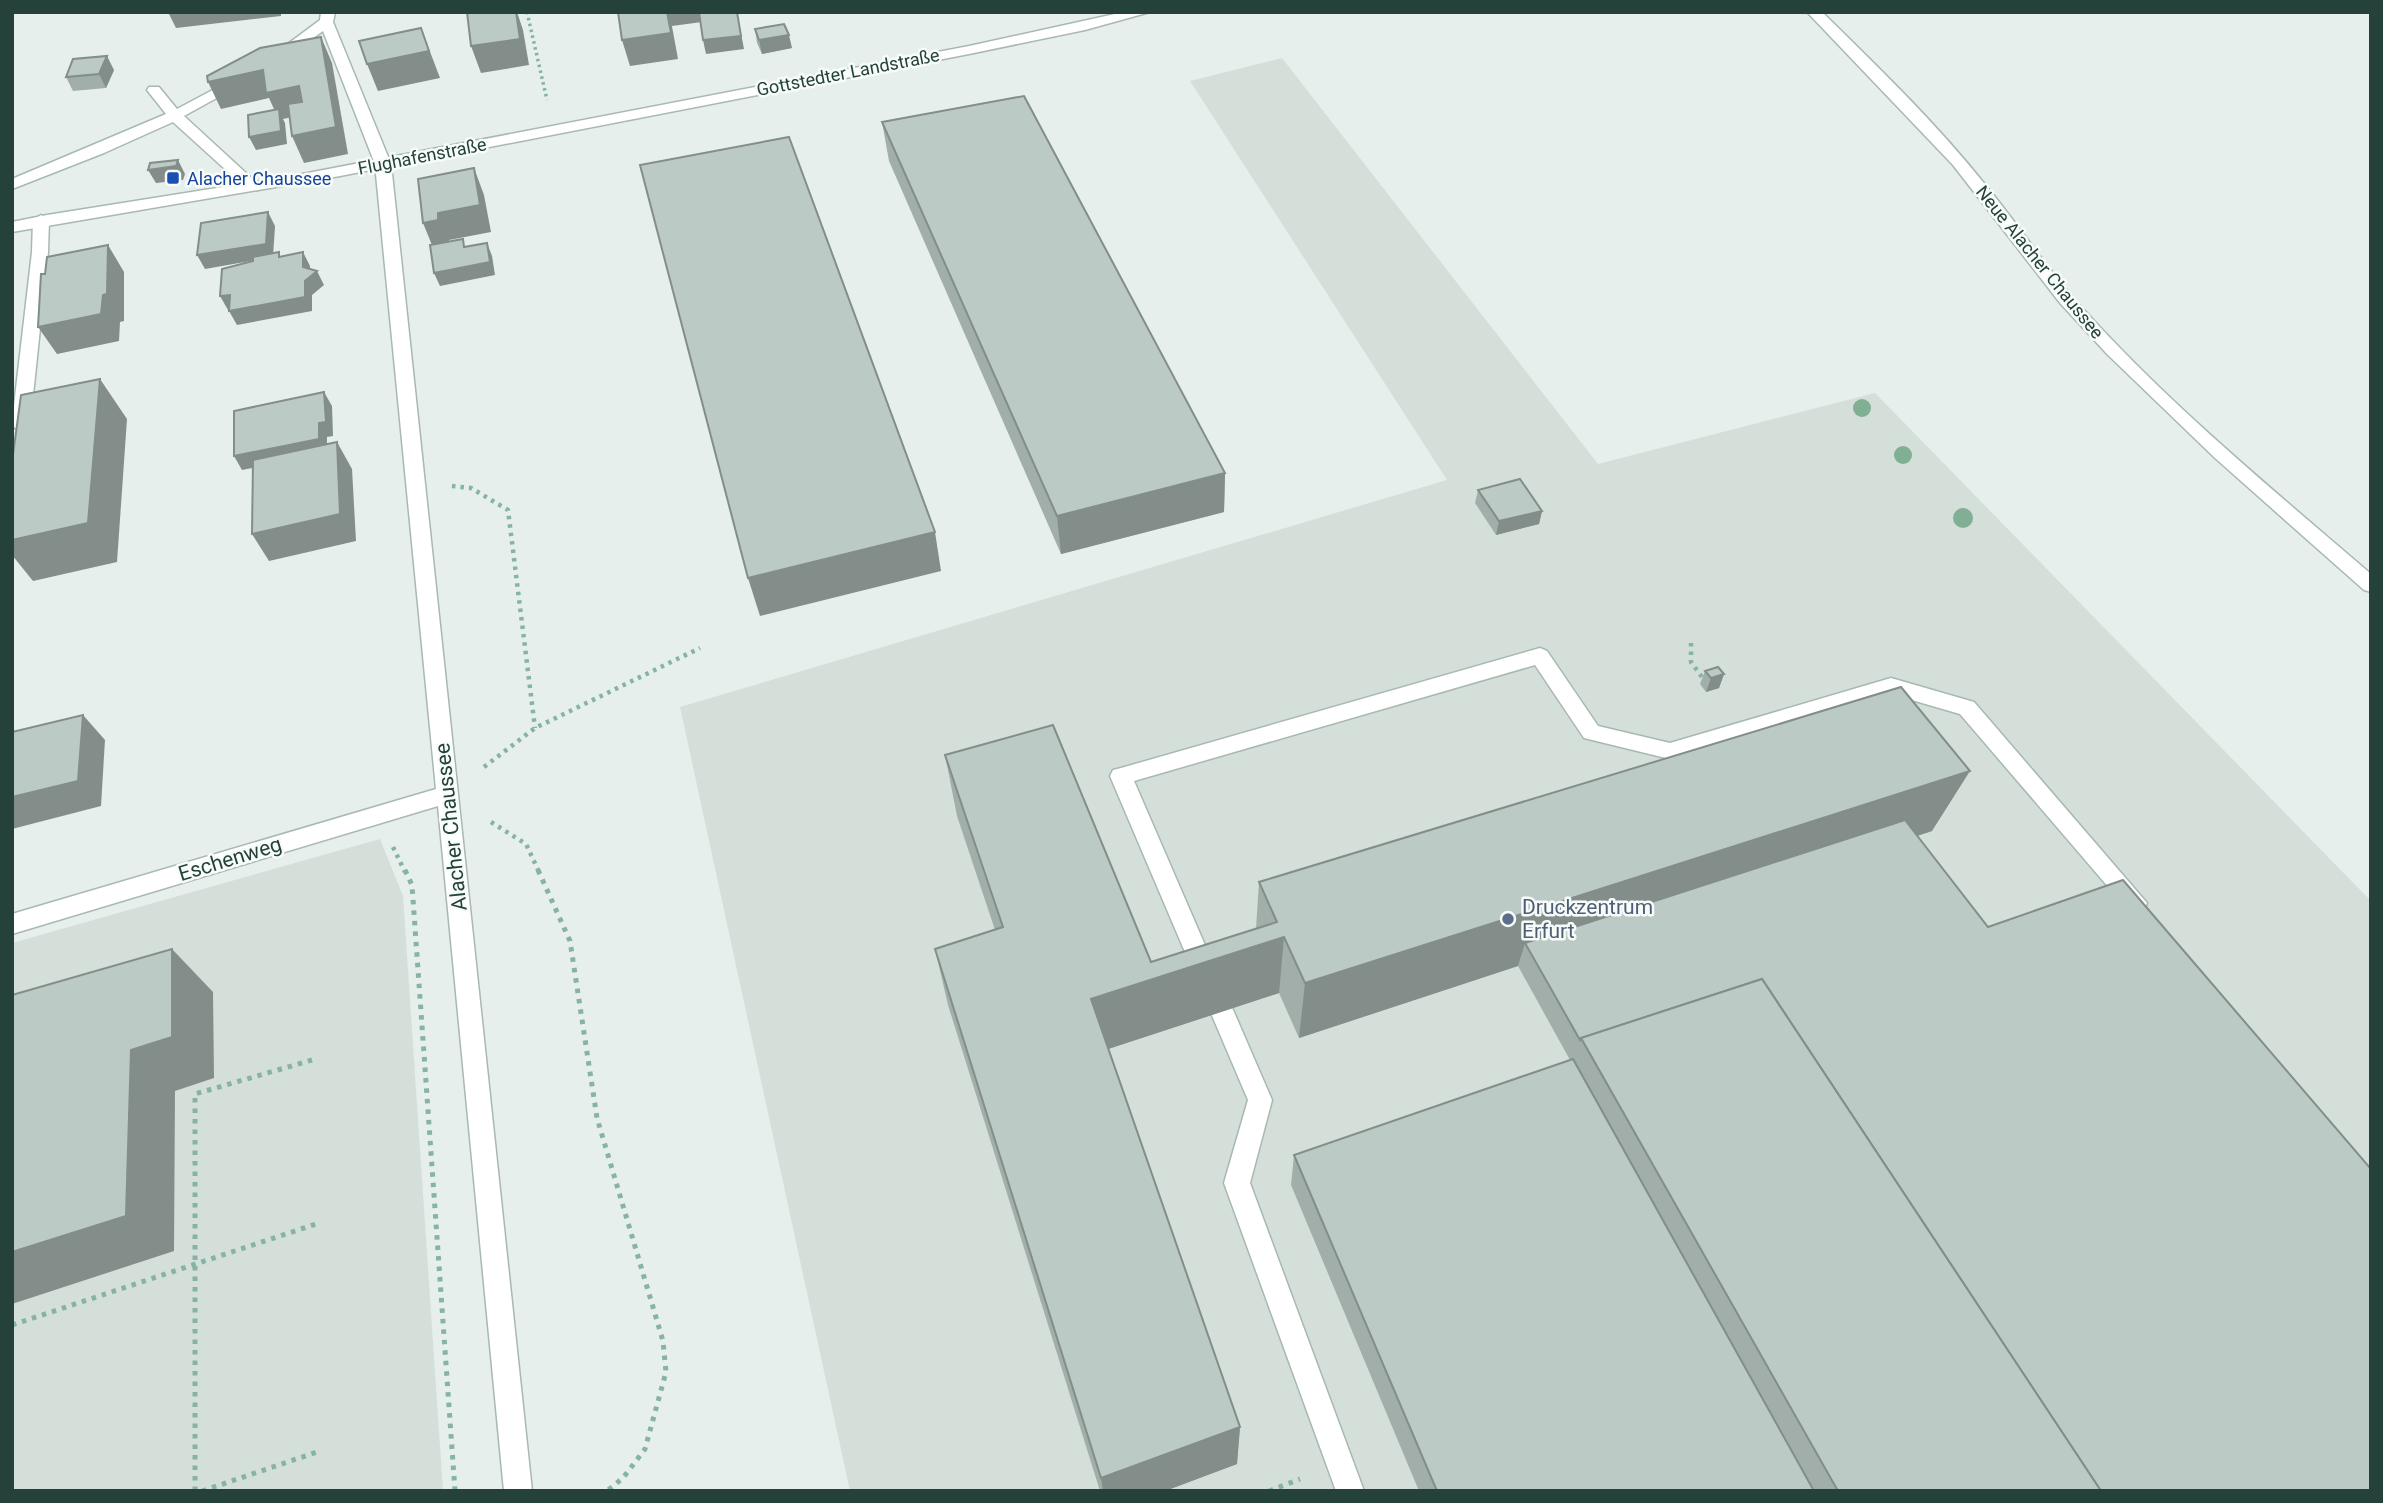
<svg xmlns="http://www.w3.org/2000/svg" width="2383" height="1503" font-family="Roboto,sans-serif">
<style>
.built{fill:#d4dfda}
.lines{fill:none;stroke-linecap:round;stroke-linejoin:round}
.service-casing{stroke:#a8b8b2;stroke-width:3}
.minor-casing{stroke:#a8b8b2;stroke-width:3}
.tertiary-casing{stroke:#a8b8b2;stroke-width:3}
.path-far2{stroke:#86b3a5;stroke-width:3.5;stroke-dasharray:2.5 3.5;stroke-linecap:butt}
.path-far1{stroke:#86b3a5;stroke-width:4.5;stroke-dasharray:3.5 5;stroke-linecap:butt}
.path{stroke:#86b3a5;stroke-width:5;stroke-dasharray:4.5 6;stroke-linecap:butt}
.service{fill:#fff;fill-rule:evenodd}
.minor{fill:#fff;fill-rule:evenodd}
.tertiary{fill:#fff;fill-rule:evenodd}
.tree{fill:#80af93}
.wall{fill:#a1aea9}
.shaded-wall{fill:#838d89}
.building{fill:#bbcac4;stroke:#838d89;stroke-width:2}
.transit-dot{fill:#1a4fb4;stroke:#f7fbf9;stroke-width:2.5}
.service-dot{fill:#5c6f8a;stroke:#f7fbf9;stroke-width:2.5}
.labels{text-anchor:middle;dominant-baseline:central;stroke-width:5;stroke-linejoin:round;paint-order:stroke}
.far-street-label{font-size:18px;fill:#24423a;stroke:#f7fbf9}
.far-transit-label{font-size:18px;fill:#164399;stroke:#f7fbf9;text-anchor:start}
.street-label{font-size:21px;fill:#24423a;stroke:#f7fbf9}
.service-label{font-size:21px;fill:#4e5e75;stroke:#f7fbf9;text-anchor:start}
</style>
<rect width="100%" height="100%" fill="#e6efeb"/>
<g class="built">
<polygon points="1282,58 1598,464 1875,393 2371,901 2371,1491 850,1491 680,707 1447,480 1190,81"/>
<polygon points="380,839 403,896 443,1491 12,1491 12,943"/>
</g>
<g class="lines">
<defs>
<g id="service">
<polygon points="321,12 335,12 333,22 391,164 388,167 383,169 375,164 323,31 285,58 275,58 273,55 320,20"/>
<polygon points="237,77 244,81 242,84 184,116 258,184 261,187 258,190 248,190 173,122 104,153 12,189 12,179 166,114 147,90 149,87 159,87 177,109"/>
<polygon points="41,215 49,220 48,252 30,424 21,430 15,428 12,423 32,252 33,220"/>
<polygon points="1540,648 1547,651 1598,726 1670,743 1891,678 1974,702 2147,903 2144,910 2136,913 2128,910 1960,714 1891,694 1670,759 1584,738 1535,665 1134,781 1272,1100 1250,1183 1364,1491 1336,1491 1224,1183 1248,1100 1110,776 1113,770 1121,768"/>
</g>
<polygon id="minor" points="383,159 391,164 532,1491 504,1491 438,806 12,934 12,914 436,789 375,164"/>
<g id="tertiary">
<polygon points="1124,12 1150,12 1085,30 969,54 340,176 12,232 12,222 47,215 292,176 969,46"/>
<path d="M1807,12H1822C1878,67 1934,121 1983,182C2018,224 2048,271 2085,311C2172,407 2273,490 2371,574V592L2364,590L2215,458L2107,354L2060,303L1953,165Z"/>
</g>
</defs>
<use href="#service" class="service-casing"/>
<use href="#minor" class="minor-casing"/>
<use href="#tertiary" class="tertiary-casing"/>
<polyline class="path-far2" points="527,12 547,100"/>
<g class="path-far1">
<polyline points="452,486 471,488 508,510 535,728"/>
<polyline points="1691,643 1691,662 1704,680"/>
<polyline points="484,767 535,728 700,648"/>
<polyline points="491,822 526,844 539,872"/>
<polyline points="393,847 405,872"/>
</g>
<g class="path">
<polyline points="405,870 412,885 455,1491"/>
<polyline points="538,870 570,941 597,1118 663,1341 666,1372 645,1449 623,1478 607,1491"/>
<polyline points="12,1325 316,1224"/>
<polyline points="195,1491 195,1094 312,1060"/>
<polyline points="202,1491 320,1451"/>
<polyline points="1269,1491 1300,1479"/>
</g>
<use href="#service" class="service"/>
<use href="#minor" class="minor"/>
<use href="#tertiary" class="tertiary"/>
</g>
<g class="tree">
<circle cx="1862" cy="408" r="9"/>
<circle cx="1903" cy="455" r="9"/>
<circle cx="1963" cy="518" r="10"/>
</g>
<g class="wall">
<polygon points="755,29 792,48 762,54 757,43"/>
<polygon points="114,70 106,88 73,91 66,77"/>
<polygon points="882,122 1225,473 1224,512 1061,554 889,161"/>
<polygon points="1478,490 1542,511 1539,524 1496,535 1475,503"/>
<polygon points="1705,671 1724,674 1719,688 1706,692 1700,684"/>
<polygon points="945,755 1151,962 1256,929 1259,882 1932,831 1917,836 2371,1491 1419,1491 1291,1185 1294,1155 1570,1060 1518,966 1299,1038 1279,993 1108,1049 1240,1427 1237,1464 1165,1491 1100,1491 948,1005 935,949 995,930 957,816"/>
</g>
<g class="shaded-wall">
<polygon points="168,12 281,12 281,16 176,28"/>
<polygon points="516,12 517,12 523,30 529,65 481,73 471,46"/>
<polygon points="654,12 699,12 702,22 672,26 671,21 678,59 630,66 622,40"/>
<polygon points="737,12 744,49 706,54 703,40"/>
<polygon points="421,28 440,78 378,91 367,64"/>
<polygon points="789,35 792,48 762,54 759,40"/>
<polygon points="321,37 332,63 348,154 304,163 292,136"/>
<polygon points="107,56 114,70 106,88 99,74"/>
<polygon points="263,70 299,86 311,113 283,119 285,123 287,144 256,150 249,137 279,120 269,98 221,109 208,82"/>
<polygon points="178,160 185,174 183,180 156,183 148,170"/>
<polygon points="474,168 484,195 491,232 449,240 450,247 434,250 423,223 438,213"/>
<polygon points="268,212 275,226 273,257 205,269 197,255"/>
<polygon points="487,243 492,256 495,275 440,286 434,273"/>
<polygon points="108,245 124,272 124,321 120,322 119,341 57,354 38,327"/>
<polygon points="303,252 310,266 310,277 317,271 324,285 312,295 312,311 237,325 229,311 303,267"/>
<polygon points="230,295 237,309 228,310 220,296"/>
<polygon points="100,379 127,419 117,562 33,581 12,555 12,540"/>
<polygon points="324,392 332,406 333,436 327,437 327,453 242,470 234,456 319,423"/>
<polygon points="337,442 352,469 356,541 269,561 252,534"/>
<polygon points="1225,473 1224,512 1061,554 1057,516"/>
<polygon points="1542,511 1539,524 1496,535 1499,521"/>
<polygon points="935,532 941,571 760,616 748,578"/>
<polygon points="1724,674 1719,688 1706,692 1711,678"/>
<polygon points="83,715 105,740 101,806 12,829 12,797"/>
<polygon points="1970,771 1932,831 1535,961 1525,943 1518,966 1299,1038 1305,983"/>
<polygon points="1284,937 1279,993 1096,1053 1091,999"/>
<polygon points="172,949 213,992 214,1078 175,1091 174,1251 12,1304 12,1252 131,1050"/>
<polygon points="1240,1427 1237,1464 1165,1491 1103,1491 1101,1478"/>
</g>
<g class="building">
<polygon points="467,12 516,12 520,39 471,46"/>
<polygon points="618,12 667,12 671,33 622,40"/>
<polygon points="699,12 737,12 741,36 703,40"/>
<polygon points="784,24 789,35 759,40 755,29"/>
<polygon points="421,28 429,51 367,64 359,41"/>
<polygon points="321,37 336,127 292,136 288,104 302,102 299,86 266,93 263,70 208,82 207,76 260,48"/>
<polygon points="107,56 99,74 66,77 73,59"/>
<polygon points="1024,96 1225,473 1057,516 882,122"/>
<polygon points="279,109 281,131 249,137 248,115"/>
<polygon points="789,137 935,532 748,578 640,165"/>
<polygon points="178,160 176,166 148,170 150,163"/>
<polygon points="474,168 480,205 438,213 438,220 423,223 418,179"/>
<polygon points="268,212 266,244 197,255 201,223"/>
<polygon points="463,239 464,247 487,243 490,262 434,273 430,245"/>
<polygon points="108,245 107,294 103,295 101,314 38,327 41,274 45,274 47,257"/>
<polygon points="279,252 279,257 303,252 303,267 317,271 305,281 305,297 229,311 230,295 220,296 222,269 253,261 253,257"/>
<polygon points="100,379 88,523 12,540 12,462 21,395"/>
<polygon points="324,392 326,422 319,423 319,439 234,456 234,411"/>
<polygon points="337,442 340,514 252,534 253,460"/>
<polygon points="1520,479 1542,511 1499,521 1478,490"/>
<polygon points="1718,667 1724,674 1711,678 1705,671"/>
<polygon points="1901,687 1970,771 1305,983 1284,937 1091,999 1240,1427 1101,1478 935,949 1003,927 945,755 1053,725 1151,962 1277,922 1259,882"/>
<polygon points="83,715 78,781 12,797 12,732"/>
<polygon points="1905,820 1988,927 2123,880 2371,1169 2371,1491 2101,1491 1762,979 1581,1038 1580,1040 1525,943"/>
<polygon points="172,949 172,1037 131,1050 126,1216 12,1252 12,995"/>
<polygon points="1762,979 2101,1491 1838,1491 1581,1038"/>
<polygon points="1573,1059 1814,1491 1437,1491 1294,1155"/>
</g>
<rect class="transit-dot" x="166" y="171" width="14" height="14" rx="3.5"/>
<circle class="service-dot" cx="1508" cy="919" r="7"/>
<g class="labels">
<g class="far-street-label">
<text transform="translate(848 72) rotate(-11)">Gottstedter Landstraße</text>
<text transform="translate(422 156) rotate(-11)">Flughafenstraße</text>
<text transform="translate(2040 262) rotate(51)">Neue Alacher Chaussee</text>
</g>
<g class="far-transit-label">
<text x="187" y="178">Alacher Chaussee</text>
</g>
<g class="street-label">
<text transform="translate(451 827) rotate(-96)">Alacher Chaussee</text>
<text transform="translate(230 859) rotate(-17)">Eschenweg</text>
</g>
<g class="service-label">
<text x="1522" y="907">Druckzentrum<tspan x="1522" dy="24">Erfurt</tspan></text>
</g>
</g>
<rect width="2383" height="1503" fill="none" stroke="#24423a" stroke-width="28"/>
</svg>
